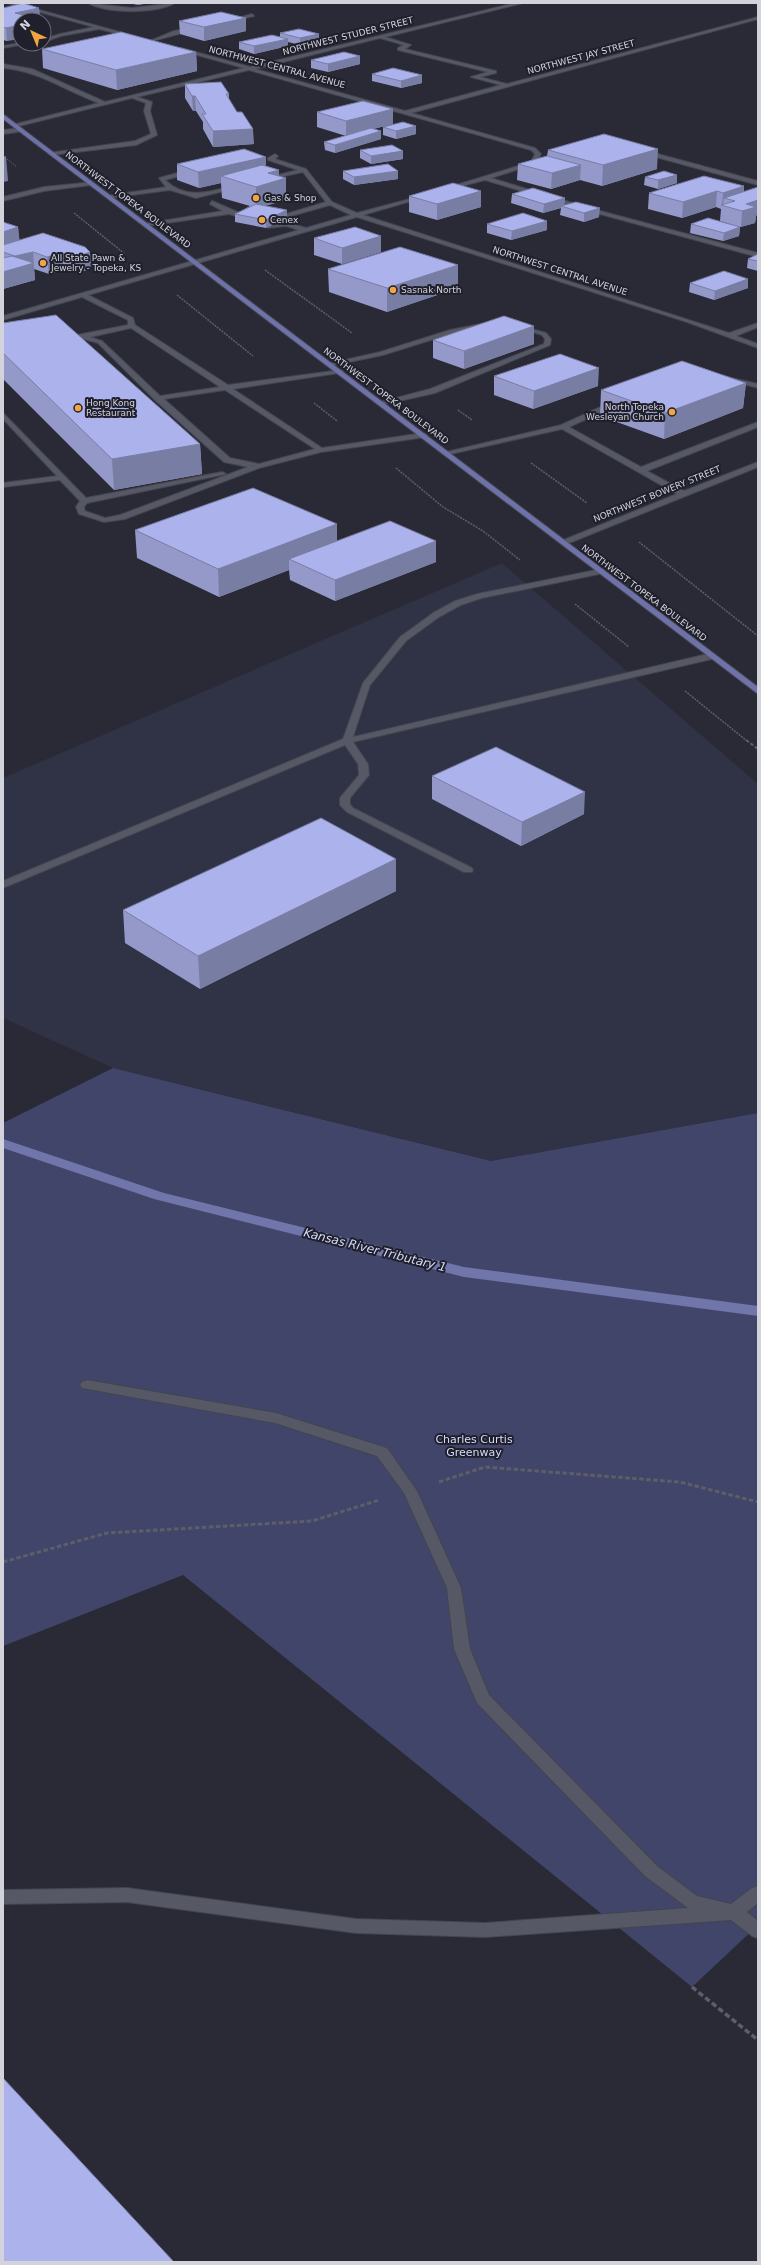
<svg xmlns="http://www.w3.org/2000/svg" width="761" height="2265" font-family="'DejaVu Sans',sans-serif">
<style>
.built{fill:#303245}
.green{fill:#42456a}
.lines{fill:none;stroke-linecap:round;stroke-linejoin:round}
.stream{fill:#7075aa;fill-rule:evenodd}
.minor-casing{stroke:#43454e;stroke-width:2}
.major-casing{stroke:#43454e;stroke-width:2}
.path-far4{stroke:#5d5e68;stroke-width:1;stroke-dasharray:1.5 1;stroke-linecap:butt}
.path-far3{stroke:#5d5e68;stroke-width:1.5;stroke-dasharray:2 1;stroke-linecap:butt}
.path-far2{stroke:#5d5e68;stroke-width:2;stroke-dasharray:3.5 2;stroke-linecap:butt}
.path-far1{stroke:#5d5e68;stroke-width:3;stroke-dasharray:4.5 2.5;stroke-linecap:butt}
.path{stroke:#5d5e68;stroke-width:3.5;stroke-dasharray:5.5 3;stroke-linecap:butt}
.minor{fill:#565866;fill-rule:evenodd}
.major{fill:#6f72a9;fill-rule:evenodd}
.wall{fill:#9499ca}
.shaded-wall{fill:#787da4}
.building{fill:#acb2eb;stroke:#787da4}
.poi-dot{fill:#f2a541;stroke:#1f202c;stroke-width:1.5}
.labels{text-anchor:middle;dominant-baseline:central;stroke-width:4;stroke-linejoin:round;paint-order:stroke}
.far-street-label{font-size:9px;fill:#d2d3db;stroke:#1f202c}
.far-poi-label{font-size:9px;fill:#d2d3db;stroke:#1f202c;text-anchor:start}
.park-label{font-size:11px;fill:#d6dafa;stroke:#1f202c}
.water-label{font-size:12px;font-style:italic;fill:#d5d9f9;stroke:#1f202c}
</style>
<rect width="100%" height="100%" fill="#292a36"/>
<polygon class="built" points="502,563 758,784 758,1113 491,1161 113,1068 3,1018 3,778"/>
<polygon class="green" points="113,1068 491,1161 758,1113 758,1925 692,1987 183,1575 3,1646 3,1123"/>
<g class="lines">
<polygon class="stream" points="3,1139 164,1193 464,1267 758,1306 758,1316 464,1277 154,1199 3,1148"/>
<defs>
<g id="minor">
<polygon points="7,3 14,3 138,37 136,38 99,29 61,36 44,42 44,39 60,34 94,27"/>
<path d="M88,3L132,8L175,3C156,14 107,14 88,3Z"/>
<path d="M515,3H523L385,37L411,45L405,49L496,71V73L480,77L507,84L758,17V19L411,113L535,148L541,154L535,164L491,178L589,208L758,253V257L585,210L485,180L443,191V189L531,162L535,154L531,150L249,70L137,97L152,102L150,111L157,135L136,145L51,155L48,153L135,141L151,134L144,111L146,103L132,98L15,127L12,125L99,103C66,91 39,71 3,68V64L32,69L105,102L244,68L179,50L181,48L250,67ZM380,38L404,45L398,48V50L488,72L471,77L501,85L405,111L255,69Z"/>
<polygon points="252,14 254,16 228,22 226,21"/>
<path d="M195,27L197,29C189,31 152,42 150,41L174,31Z"/>
<polygon points="20,43 25,44 3,48 3,46"/>
<polygon points="22,128 24,131 3,134 3,130"/>
<polygon points="643,150 758,181 758,185 641,153"/>
<path d="M275,154L278,156L275,159L306,169L332,202L357,213L425,195V197L363,215L729,333L758,323V327L736,336L758,344V348L687,322L357,217L88,295L133,318L135,325L228,385L341,370L343,371L339,373L233,389L322,448L423,433L427,435L426,437L321,452L259,468L125,519L104,522L79,514L76,507L80,501L60,480L3,487V483L57,476L3,419V413L86,498L222,472L226,474L87,503L84,507L85,511L105,518L120,515L248,467L224,462L155,400L98,343L80,338L65,340L62,338L128,325V320L82,297L3,320V316L299,230L286,226L268,228V226L284,223L287,219L268,213L271,211L286,214L326,202L303,172L262,181V179L298,170L268,160V158ZM330,205L351,215L306,228L290,223L294,219L291,216ZM131,328L220,387L160,396L102,341L90,337ZM225,390L315,449L259,464L230,458L164,399Z"/>
<path d="M192,169L194,172L165,180C187,201 211,191 237,185L240,187L196,198L170,190L109,198L106,196L166,187L159,178Z"/>
<polygon points="93,182 91,185 44,191 3,201 3,197 44,187"/>
<polygon points="212,201 240,213 251,210 254,212 240,217 229,214 146,226 143,224 223,211 210,204"/>
<polygon points="491,322 493,323 493,325 453,333 383,355 330,366 327,364 380,352 450,330"/>
<polygon points="517,325 546,333 551,339 550,345 435,393 381,405 377,403 430,389 544,344 545,339 542,335 517,327"/>
<polygon points="718,375 758,384 758,388 718,377"/>
<polygon points="612,402 619,404 569,427 641,467 758,422 758,427 647,471 684,491 758,462 758,467 564,545 560,543 561,541 677,494 562,429 446,455 442,453 561,425"/>
<polygon points="601,569 604,569 604,573 482,598 461,605 439,617 406,641 370,685 353,737 712,653 716,656 712,659 353,742 368,764 369,775 350,798 350,804 353,808 472,868 473,870 472,872 464,872 347,812 340,805 340,798 359,775 358,764 345,745 3,888 3,881 343,739 363,683 400,637 433,613 455,601 477,594"/>
<polygon points="87,1380 276,1413 387,1448 417,1491 461,1588 470,1649 489,1695 657,1866 697,1896 731,1904 752,1888 758,1886 758,1903 747,1912 758,1921 758,1938 752,1936 731,1920 485,1937 356,1933 127,1902 3,1904 3,1890 127,1888 356,1919 485,1923 688,1908 645,1876 477,1703 454,1649 447,1588 404,1493 377,1456 275,1423 82,1388 80,1385 82,1382"/>
</g>
<polygon id="major" points="3,114 758,687 758,694 3,119"/>
</defs>
<use href="#minor" class="minor-casing"/>
<use href="#major" class="major-casing"/>
<polyline class="path-far4" points="7,159 17,167"/>
<g class="path-far3">
<polyline points="74,213 125,254"/>
<polyline points="265,270 352,333"/>
<polyline points="177,295 253,356"/>
<polyline points="314,403 337,421"/>
<polyline points="458,410 472,420"/>
<polyline points="531,463 587,503"/>
<polyline points="396,468 443,507 483,531 520,560"/>
<polyline points="639,542 758,636"/>
<polyline points="575,604 629,647"/>
<polyline points="685,691 747,741"/>
</g>
<polyline class="path-far2" points="746,740 758,749"/>
<g class="path-far1">
<polyline points="439,1482 485,1467 680,1482 758,1502"/>
<polyline points="3,1562 107,1533 312,1521 379,1500"/>
</g>
<polyline class="path" points="692,1987 758,2040"/>
<use href="#minor" class="minor"/>
<use href="#major" class="major"/>
</g>
<g class="wall">
<polygon points="128,3 149,3 138,5"/>
<polygon points="3,8 39,8 40,19 7,41 3,40"/>
<polygon points="179,21 246,31 204,41 180,34"/>
<polygon points="280,33 319,41 300,45 288,42 288,46 254,54 239,49 239,42 280,37"/>
<polygon points="42,49 196,52 197,71 117,90 43,68"/>
<polygon points="360,56 360,64 328,72 311,68 311,60"/>
<polygon points="372,74 422,75 422,83 401,88 372,81"/>
<polygon points="185,84 229,94 229,99 254,144 213,147 203,129 203,122 196,111 193,111 185,98"/>
<polygon points="393,109 393,124 373,129 381,139 335,153 325,150 324,142 346,136 317,127 317,112"/>
<polygon points="416,126 416,134 396,139 383,135 383,127"/>
<polygon points="360,150 403,159 371,164 360,158"/>
<polygon points="548,150 657,169 602,186 580,180 551,189 517,180 518,164 547,156"/>
<polygon points="177,164 266,166 279,170 279,176 286,178 286,200 265,206 287,218 266,228 235,222 235,214 250,206 222,198 221,183 199,188 177,180"/>
<polygon points="343,171 398,171 398,179 354,185 343,179"/>
<polygon points="645,177 677,183 658,189 644,185"/>
<polygon points="744,186 744,192 756,216 755,223 740,227 739,236 723,241 690,233 691,224 733,225 720,221 721,209 716,207 682,218 648,209 649,193"/>
<polygon points="512,194 565,198 564,205 599,217 584,222 560,215 561,208 543,213 511,203"/>
<polygon points="409,196 481,207 437,220 409,212"/>
<polygon points="547,221 547,230 511,240 487,233 487,224"/>
<polygon points="3,222 18,227 19,240 90,252 91,269 76,273 64,270 49,274 34,269 35,280 3,289"/>
<polygon points="314,238 381,252 342,264 314,255"/>
<polygon points="758,254 758,271 747,268 748,259"/>
<polygon points="458,265 458,288 387,312 329,292 328,269"/>
<polygon points="690,283 748,288 714,300 689,292"/>
<polygon points="3,323 200,444 202,474 114,490 3,379"/>
<polygon points="534,326 534,344 464,369 433,358 433,340"/>
<polygon points="494,376 598,386 533,409 494,395"/>
<polygon points="746,383 743,408 664,439 600,416 601,390"/>
<polygon points="135,530 337,541 436,541 436,562 335,601 290,580 289,570 219,597 137,558"/>
<polygon points="432,776 584,814 521,846 432,799"/>
<polygon points="396,859 396,891 200,989 125,943 123,910"/>
</g>
<g class="shaded-wall">
<polygon points="138,3 149,3 138,5"/>
<polygon points="39,8 40,20 20,20 20,39 7,41 6,28 15,13"/>
<polygon points="246,18 246,31 204,41 204,27"/>
<polygon points="319,34 319,41 300,45 300,38"/>
<polygon points="288,39 288,46 254,54 254,46"/>
<polygon points="196,52 197,71 117,90 116,70"/>
<polygon points="360,56 360,64 328,72 328,64"/>
<polygon points="422,75 422,83 401,88 401,81"/>
<polygon points="192,96 195,96 196,111 193,111"/>
<polygon points="393,109 393,124 346,136 346,121"/>
<polygon points="416,126 416,134 396,139 396,131"/>
<polygon points="253,129 254,144 213,147 213,131"/>
<polygon points="381,131 381,139 335,153 335,145"/>
<polygon points="658,149 657,169 602,186 603,165"/>
<polygon points="403,151 403,159 371,164 371,156"/>
<polygon points="6,156 8,181 3,182 3,157"/>
<polygon points="266,157 266,173 221,176 221,183 199,188 198,172"/>
<polygon points="581,165 580,180 551,189 552,173"/>
<polygon points="279,170 279,180 286,178 286,200 256,208 256,187 268,173"/>
<polygon points="398,171 398,179 354,185 354,177"/>
<polygon points="677,175 677,183 658,189 658,180"/>
<polygon points="744,186 743,202 724,198 723,205 722,205 723,193"/>
<polygon points="481,191 481,207 437,220 437,204"/>
<polygon points="717,191 716,207 682,218 683,202"/>
<polygon points="565,198 564,207 561,206 561,208 543,213 544,204"/>
<polygon points="758,200 758,215 756,216 755,223 741,227 742,211 746,204"/>
<polygon points="600,208 599,217 584,222 584,213"/>
<polygon points="287,210 287,218 266,228 266,220"/>
<polygon points="547,221 547,230 511,240 512,231"/>
<polygon points="18,227 20,244 3,249 3,232"/>
<polygon points="740,227 739,236 723,241 724,233"/>
<polygon points="381,236 381,252 342,264 342,248"/>
<polygon points="33,252 35,280 3,289 3,272 15,256"/>
<polygon points="90,252 91,269 76,273 75,257"/>
<polygon points="62,253 64,270 49,274 47,257"/>
<polygon points="458,265 458,288 387,312 387,288"/>
<polygon points="748,279 748,288 714,300 715,291"/>
<polygon points="534,326 534,344 464,369 464,351"/>
<polygon points="599,368 598,386 533,409 534,391"/>
<polygon points="746,383 743,408 664,439 665,413"/>
<polygon points="200,444 202,474 114,490 112,459"/>
<polygon points="337,524 337,552 289,559 289,570 219,597 218,569"/>
<polygon points="436,541 436,562 335,601 335,580"/>
<polygon points="585,792 584,814 521,846 522,822"/>
<polygon points="396,859 396,891 200,989 198,956"/>
</g>
<g class="building">
<polygon points="23,3 39,8 15,13 43,20 20,20 20,25 6,28 3,27 3,8"/>
<polygon points="221,12 246,18 204,27 179,21"/>
<polygon points="299,29 319,34 300,38 280,33"/>
<polygon points="121,32 196,52 116,70 42,49"/>
<polygon points="272,35 288,39 254,46 239,42"/>
<polygon points="344,52 360,56 328,64 311,60"/>
<polygon points="393,68 422,75 401,81 372,74"/>
<polygon points="221,82 229,94 226,94 237,112 242,112 253,129 213,131 202,114 206,114 195,96 192,96 185,84"/>
<polygon points="363,101 393,109 346,121 317,112"/>
<polygon points="403,122 416,126 396,131 383,127"/>
<polygon points="371,128 381,131 335,145 324,142"/>
<polygon points="604,134 658,149 603,165 548,150"/>
<polygon points="392,145 403,151 371,156 360,150"/>
<polygon points="244,149 266,157 198,172 177,164"/>
<polygon points="547,156 581,165 552,173 518,164"/>
<polygon points="388,164 398,171 354,177 343,171"/>
<polygon points="262,165 279,170 268,173 286,178 256,187 221,176"/>
<polygon points="664,171 677,175 658,180 645,177"/>
<polygon points="704,176 744,186 723,193 717,191 683,202 649,193"/>
<polygon points="453,183 481,191 437,204 409,196"/>
<polygon points="758,187 758,200 746,204 756,207 742,211 721,205 735,201 724,198"/>
<polygon points="533,188 565,198 544,204 512,194"/>
<polygon points="576,202 600,208 584,213 561,206"/>
<polygon points="256,204 287,210 266,220 235,214"/>
<polygon points="523,213 547,221 512,231 487,224"/>
<polygon points="708,218 740,227 724,233 691,224"/>
<polygon points="3,222 18,227 3,232"/>
<polygon points="355,227 381,236 342,248 314,238"/>
<polygon points="43,233 85,247 90,252 75,257 62,253 47,257 33,252 15,256 3,252 3,245"/>
<polygon points="400,247 458,265 387,288 328,269"/>
<polygon points="758,254 758,261 748,259"/>
<polygon points="12,256 34,263 3,272 3,258"/>
<polygon points="724,271 748,279 715,291 690,283"/>
<polygon points="56,315 200,444 112,459 3,353 3,323"/>
<polygon points="504,316 534,326 464,351 433,340"/>
<polygon points="560,354 599,368 534,391 494,376"/>
<polygon points="682,361 746,383 665,413 601,390"/>
<polygon points="253,488 337,524 218,569 135,530"/>
<polygon points="390,521 436,541 335,580 289,559"/>
<polygon points="496,747 585,792 522,822 432,776"/>
<polygon points="321,818 396,859 198,956 123,910"/>
<polygon points="3,2078 174,2262 3,2262"/>
</g>
<g class="poi-dot">
<circle cx="256" cy="198" r="4"/>
<circle cx="262" cy="220" r="4"/>
<circle cx="43" cy="263" r="4"/>
<circle cx="393" cy="290" r="4"/>
<circle cx="78" cy="408" r="4"/>
<circle cx="672" cy="412" r="4"/>
</g>
<g class="labels">
<g class="far-street-label">
<text transform="translate(348 36) rotate(-14)">NORTHWEST STUDER STREET</text>
<text transform="translate(581 57) rotate(-15)">NORTHWEST JAY STREET</text>
<text transform="translate(277 67) rotate(15)">NORTHWEST CENTRAL AVENUE</text>
<text transform="translate(128 200) rotate(37)">NORTHWEST TOPEKA BOULEVARD</text>
<text transform="translate(560 271) rotate(18)">NORTHWEST CENTRAL AVENUE</text>
<text transform="translate(386 396) rotate(37)">NORTHWEST TOPEKA BOULEVARD</text>
<text transform="translate(657 494) rotate(-22)">NORTHWEST BOWERY STREET</text>
<text transform="translate(644 593) rotate(37)">NORTHWEST TOPEKA BOULEVARD</text>
</g>
<g class="far-poi-label">
<text x="264" y="198">Gas &amp; Shop</text>
<text x="270" y="220">Cenex</text>
<text x="51" y="258">All State Pawn &amp;<tspan x="51" dy="10">Jewelry - Topeka, KS</tspan></text>
<text x="401" y="290">Sasnak North</text>
<text x="86" y="403">Hong Kong<tspan x="86" dy="10">Restaurant</tspan></text>
<text x="664" y="407" text-anchor="end">North Topeka<tspan x="664" dy="10">Wesleyan Church</tspan></text>
</g>
<g class="park-label">
<text x="474" y="1439">Charles Curtis<tspan x="474" dy="13">Greenway</tspan></text>
</g>
<g class="water-label">
<text transform="translate(375 1250) rotate(14)">Kansas River Tributary 1</text>
</g>
</g>
<rect width="761" height="2265" fill="none" stroke="#d2d3db" stroke-width="8"/>
<g transform="translate(32 32) rotate(316)"><circle r="19" fill="#1f202c" stroke="#676872"/>
<path d="M0-3L7 15L0 10L-7 15Z" fill="#f2a541"/>
<text y="-6" font-size="11" font-weight="bold" text-anchor="middle" fill="#d2d3db">N</text>
</g>
</svg>
